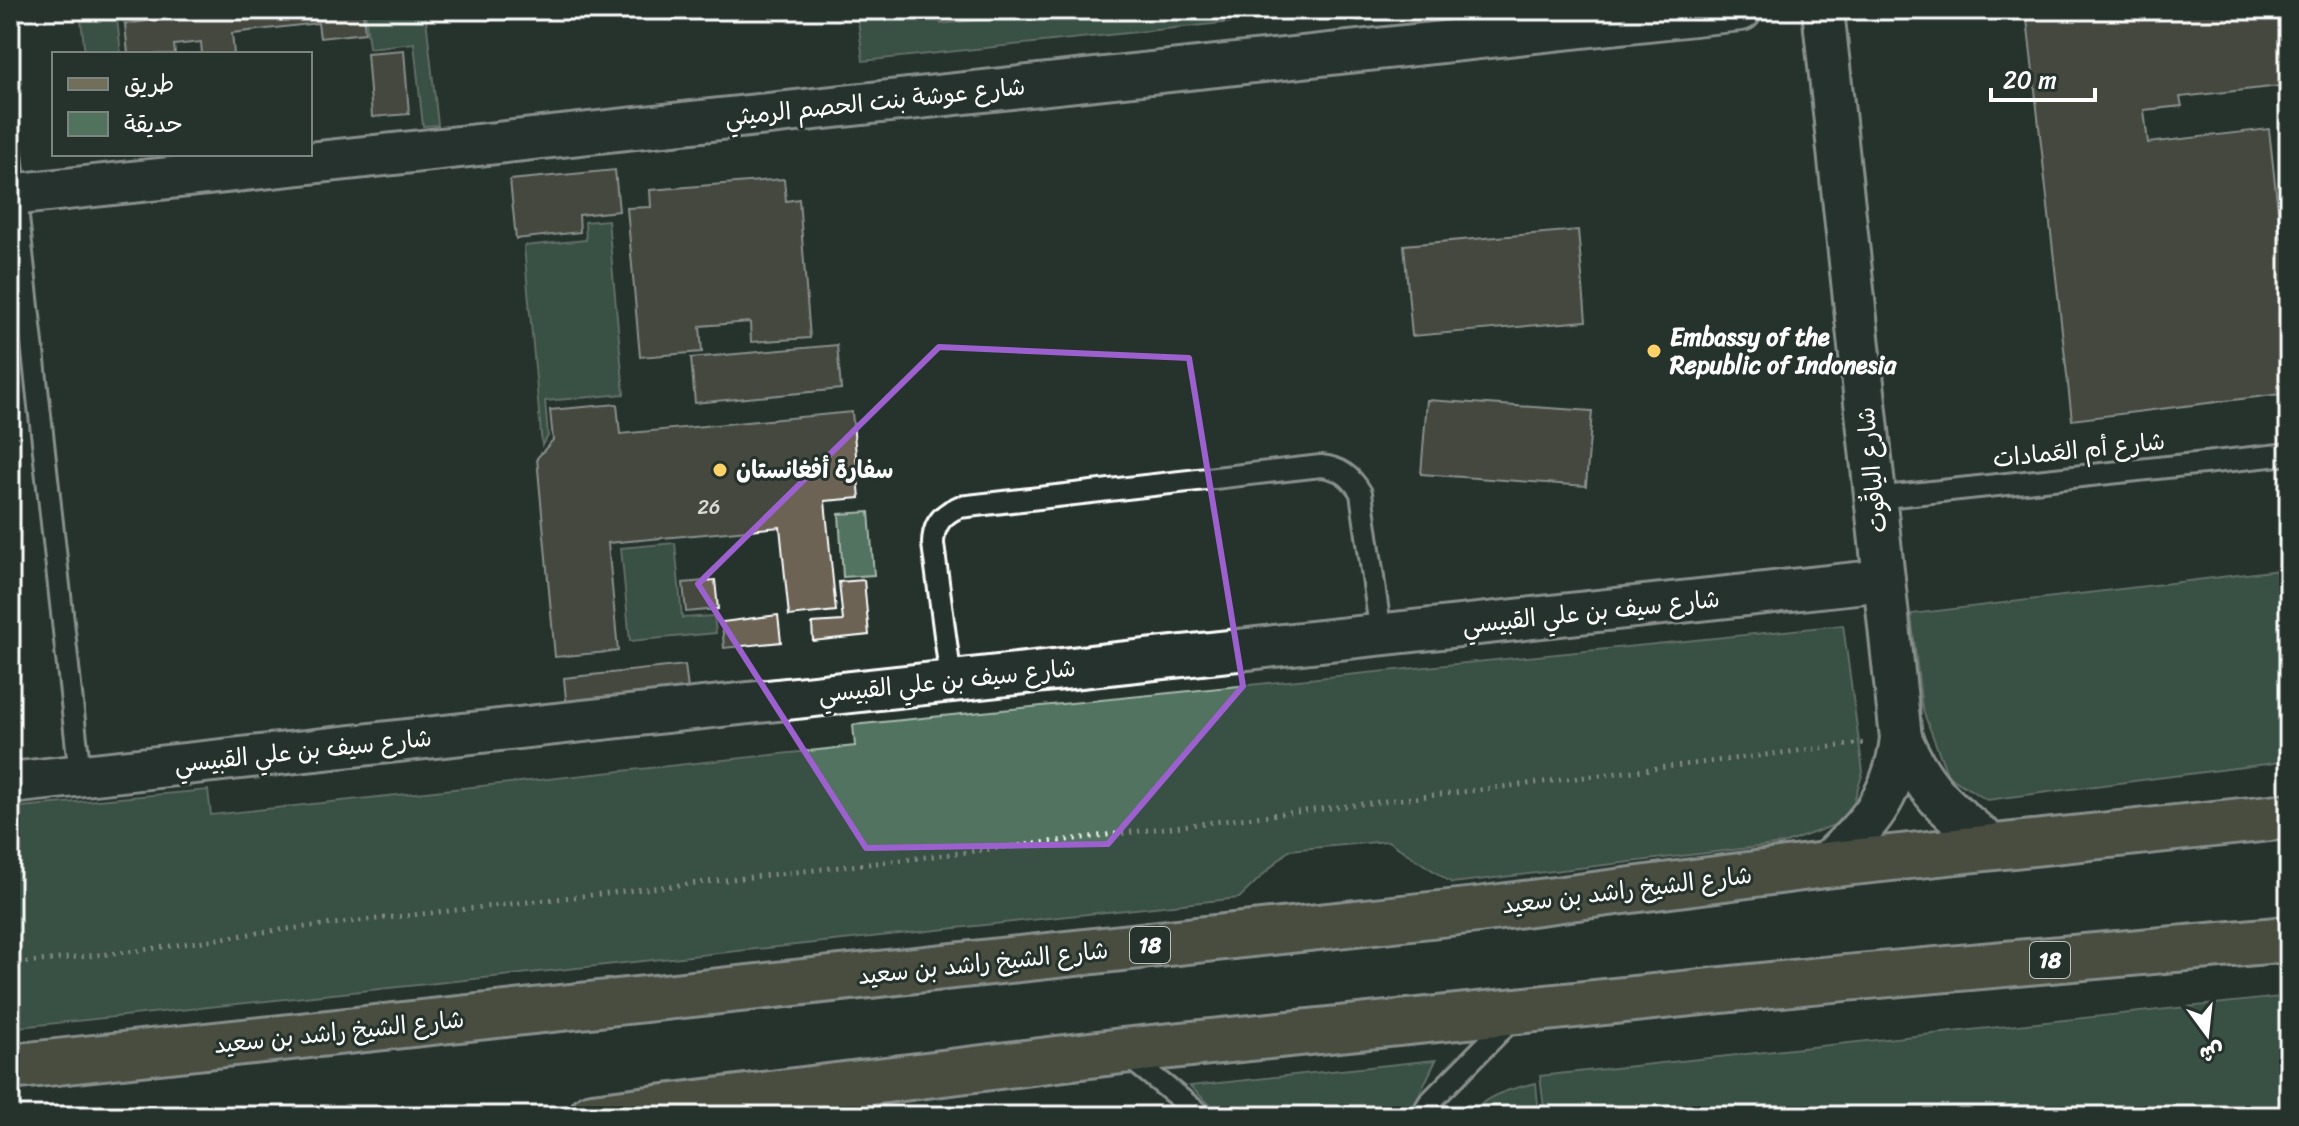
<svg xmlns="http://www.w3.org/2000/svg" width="2299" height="1126" font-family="Sriracha,'Playpen Sans Arabic',sans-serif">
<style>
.green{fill:#51735e;stroke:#a8b9ae;stroke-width:2}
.water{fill:#43666a;stroke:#8ea3a6;stroke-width:2}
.building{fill:#6c6355;stroke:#fff;stroke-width:2}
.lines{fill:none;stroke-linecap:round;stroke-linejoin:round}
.service-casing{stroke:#fff;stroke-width:26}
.minor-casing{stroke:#fff;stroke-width:46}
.primary-casing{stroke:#fff;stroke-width:50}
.path{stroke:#fff;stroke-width:5;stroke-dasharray:2 6;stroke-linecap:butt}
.service{stroke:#26332d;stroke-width:20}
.minor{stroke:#26332d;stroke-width:40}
.primary{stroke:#716e59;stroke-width:44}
.marked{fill:none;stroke:#9c61cf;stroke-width:6;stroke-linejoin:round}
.poi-dot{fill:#ffd166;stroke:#26332d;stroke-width:3}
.labels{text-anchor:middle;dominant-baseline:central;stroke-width:6;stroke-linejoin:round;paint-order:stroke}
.number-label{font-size:20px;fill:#dad8d4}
.shield{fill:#26332d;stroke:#bec2c0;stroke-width:2}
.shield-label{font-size:22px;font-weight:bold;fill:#fff}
.street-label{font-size:24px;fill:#fff;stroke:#26332d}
.poi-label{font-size:24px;font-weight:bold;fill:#fff;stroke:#26332d;text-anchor:start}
</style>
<rect width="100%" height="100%" fill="#26332d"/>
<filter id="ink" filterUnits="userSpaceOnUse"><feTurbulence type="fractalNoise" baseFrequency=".0125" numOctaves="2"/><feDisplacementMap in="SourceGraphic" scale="16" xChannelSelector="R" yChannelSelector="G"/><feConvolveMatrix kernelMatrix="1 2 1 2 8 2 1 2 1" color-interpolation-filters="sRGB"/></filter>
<g filter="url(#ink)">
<g class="green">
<polygon points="80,10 116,10 121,54 85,54"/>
<polygon points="365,10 425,10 438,125 423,126 414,43 369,48"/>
<polygon points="857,10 939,10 941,24 1069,10 1297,10 1297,15 863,61"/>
<polygon points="608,220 624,394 545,401 548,436 542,445 524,246 586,240 585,222"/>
<polygon points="869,512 874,575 843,577 839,514"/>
<polygon points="675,543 682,618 714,616 716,633 630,641 621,548"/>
<polygon points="2289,569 2289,761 1987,800 1948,776 1922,708 1911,614"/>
<polygon points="1843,625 1863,772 1848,820 1783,844 1452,883 1388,841 1289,850 1239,898 10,1028 10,808 208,790 211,815 855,746 853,725"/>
<polygon points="2289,996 2289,1116 1545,1116 1540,1076"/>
<polygon points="1436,1060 1409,1116 1222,1116 1190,1086"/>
<path d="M1536,1083L1539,1116H1467C1486,1095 1509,1089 1536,1083Z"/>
</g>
<polygon class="water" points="122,10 160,10 161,18 124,23"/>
<g class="building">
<polygon points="176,10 363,10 365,33 320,38 318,23 232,33 234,54 202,54 201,42 174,45 175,54 128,54 125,24 177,17"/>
<polygon points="950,10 1000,10 951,15"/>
<polygon points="2026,10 2289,10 2289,85 2180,97 2182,106 2144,110 2148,143 2269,129 2281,238 2289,237 2289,393 2072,420"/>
<polygon points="404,50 409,114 372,117 367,53"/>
<polygon points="615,170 619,211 579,215 580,232 516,239 510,180"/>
<polygon points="784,179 786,201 799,199 810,338 751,342 750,322 700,326 702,352 640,357 627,208 651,207 650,190"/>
<polygon points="1578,230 1586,321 1412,336 1404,245"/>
<polygon points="837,345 841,389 695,403 691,358"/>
<polygon points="1427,400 1592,411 1586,486 1421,474"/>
<polygon points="617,404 620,434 852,412 860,498 825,501 836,611 789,616 780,527 608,543 618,651 555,657 537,458 553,440 550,410"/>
<polygon points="715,580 718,609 686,612 683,583"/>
<polygon points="864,580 869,635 813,641 812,623 843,621 839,582"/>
<polygon points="778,615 781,642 724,648 722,622"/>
<polygon points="685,665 689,697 567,710 564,678"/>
</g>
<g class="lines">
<defs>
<g id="service">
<polyline points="10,145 80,775"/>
<polyline points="1875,498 2289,454"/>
<path d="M951,681L933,544C933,525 942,514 959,507L1321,466C1340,468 1351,476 1361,493L1381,634"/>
<polyline points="1125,1054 1202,1116"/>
<polyline points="1421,1116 1429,1103 1514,1017"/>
</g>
<g id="minor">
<path d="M1823,10L1901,738C1894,799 1868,824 1825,865"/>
<polyline points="10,195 1741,10"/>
<path d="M1901,738C1924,792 1951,812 1995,848"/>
<polyline points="10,783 1884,580"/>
</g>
<g id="primary">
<polyline points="10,1067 1477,910 1825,865 2289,816"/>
<polyline points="592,1116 1122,1051 1811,981 2289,939"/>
</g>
</defs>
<use href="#service" class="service-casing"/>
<use href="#minor" class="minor-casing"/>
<use href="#primary" class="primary-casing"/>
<polyline class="path" points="10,964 137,951 270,931 885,862 1864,743"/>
<use href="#service" class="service"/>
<use href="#minor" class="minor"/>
<use href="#primary" class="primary"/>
</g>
</g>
<path d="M0 0H2299V1126H0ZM939,347L1189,358L1243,686L1108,844L866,848L698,584Z" fill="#26332d" fill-opacity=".55" fill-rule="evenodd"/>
<path class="marked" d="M939,347L1189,358L1243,686L1108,844L866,848L698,584Z"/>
<g class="poi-dot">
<circle cx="1654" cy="351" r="8"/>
<circle cx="720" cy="470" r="8"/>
</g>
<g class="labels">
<g class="number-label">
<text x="709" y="507">26</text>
</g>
<g class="shield">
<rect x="1130" y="927" width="40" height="36" rx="6"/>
<rect x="2030" y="942" width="40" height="36" rx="6"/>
</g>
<g class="shield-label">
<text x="1150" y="945">18</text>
<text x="2050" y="960">18</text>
</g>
<g class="street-label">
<text transform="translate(875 102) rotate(-6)">شارع عوشة بنت الحصم الرميثي</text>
<text transform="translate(2079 450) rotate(-6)">شارع أم العَمادات</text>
<text transform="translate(1872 470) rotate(-96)">شارع الياقُوت</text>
<text transform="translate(1591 612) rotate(-6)">شارع سيف بن علي القبيسي</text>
<text transform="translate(947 681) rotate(-6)">شارع سيف بن علي القبيسي</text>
<text transform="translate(303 751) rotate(-6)">شارع سيف بن علي القبيسي</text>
<text transform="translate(1627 890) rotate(-7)">شارع الشيخ راشد بن سعيد</text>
<text transform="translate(983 963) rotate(-6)">شارع الشيخ راشد بن سعيد</text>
<text transform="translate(339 1032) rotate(-6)">شارع الشيخ راشد بن سعيد</text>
</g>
<g class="poi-label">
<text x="1670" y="337">Embassy of the<tspan x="1670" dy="28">Republic of Indonesia</tspan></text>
<text x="736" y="470">سفارة أفغانستان</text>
</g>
</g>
<rect width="2299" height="1126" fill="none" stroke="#26332d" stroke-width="40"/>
<rect x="20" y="20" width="2259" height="1086" fill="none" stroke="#fff" stroke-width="3" filter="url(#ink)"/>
<rect x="52" y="52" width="260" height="104" fill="#26332d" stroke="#7d8581" stroke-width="2"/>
<rect x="68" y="78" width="40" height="12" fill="#716e59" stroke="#7d8581" stroke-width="2"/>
<text x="124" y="92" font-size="24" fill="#ffffff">طريق</text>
<rect x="68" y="112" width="40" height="24" fill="#51735e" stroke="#7d8581" stroke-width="2"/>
<text x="124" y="132" font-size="24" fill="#ffffff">حديقة</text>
<g transform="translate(2207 1034) rotate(165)" stroke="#26332d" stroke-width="6" paint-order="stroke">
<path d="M0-6L14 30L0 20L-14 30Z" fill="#ffffff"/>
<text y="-12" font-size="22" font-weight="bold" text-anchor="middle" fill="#ffffff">ش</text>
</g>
<path d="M1991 88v12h104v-12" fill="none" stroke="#ffffff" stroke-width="4"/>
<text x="2003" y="88" font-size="24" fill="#ffffff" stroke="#26332d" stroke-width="6" paint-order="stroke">20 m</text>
</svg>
